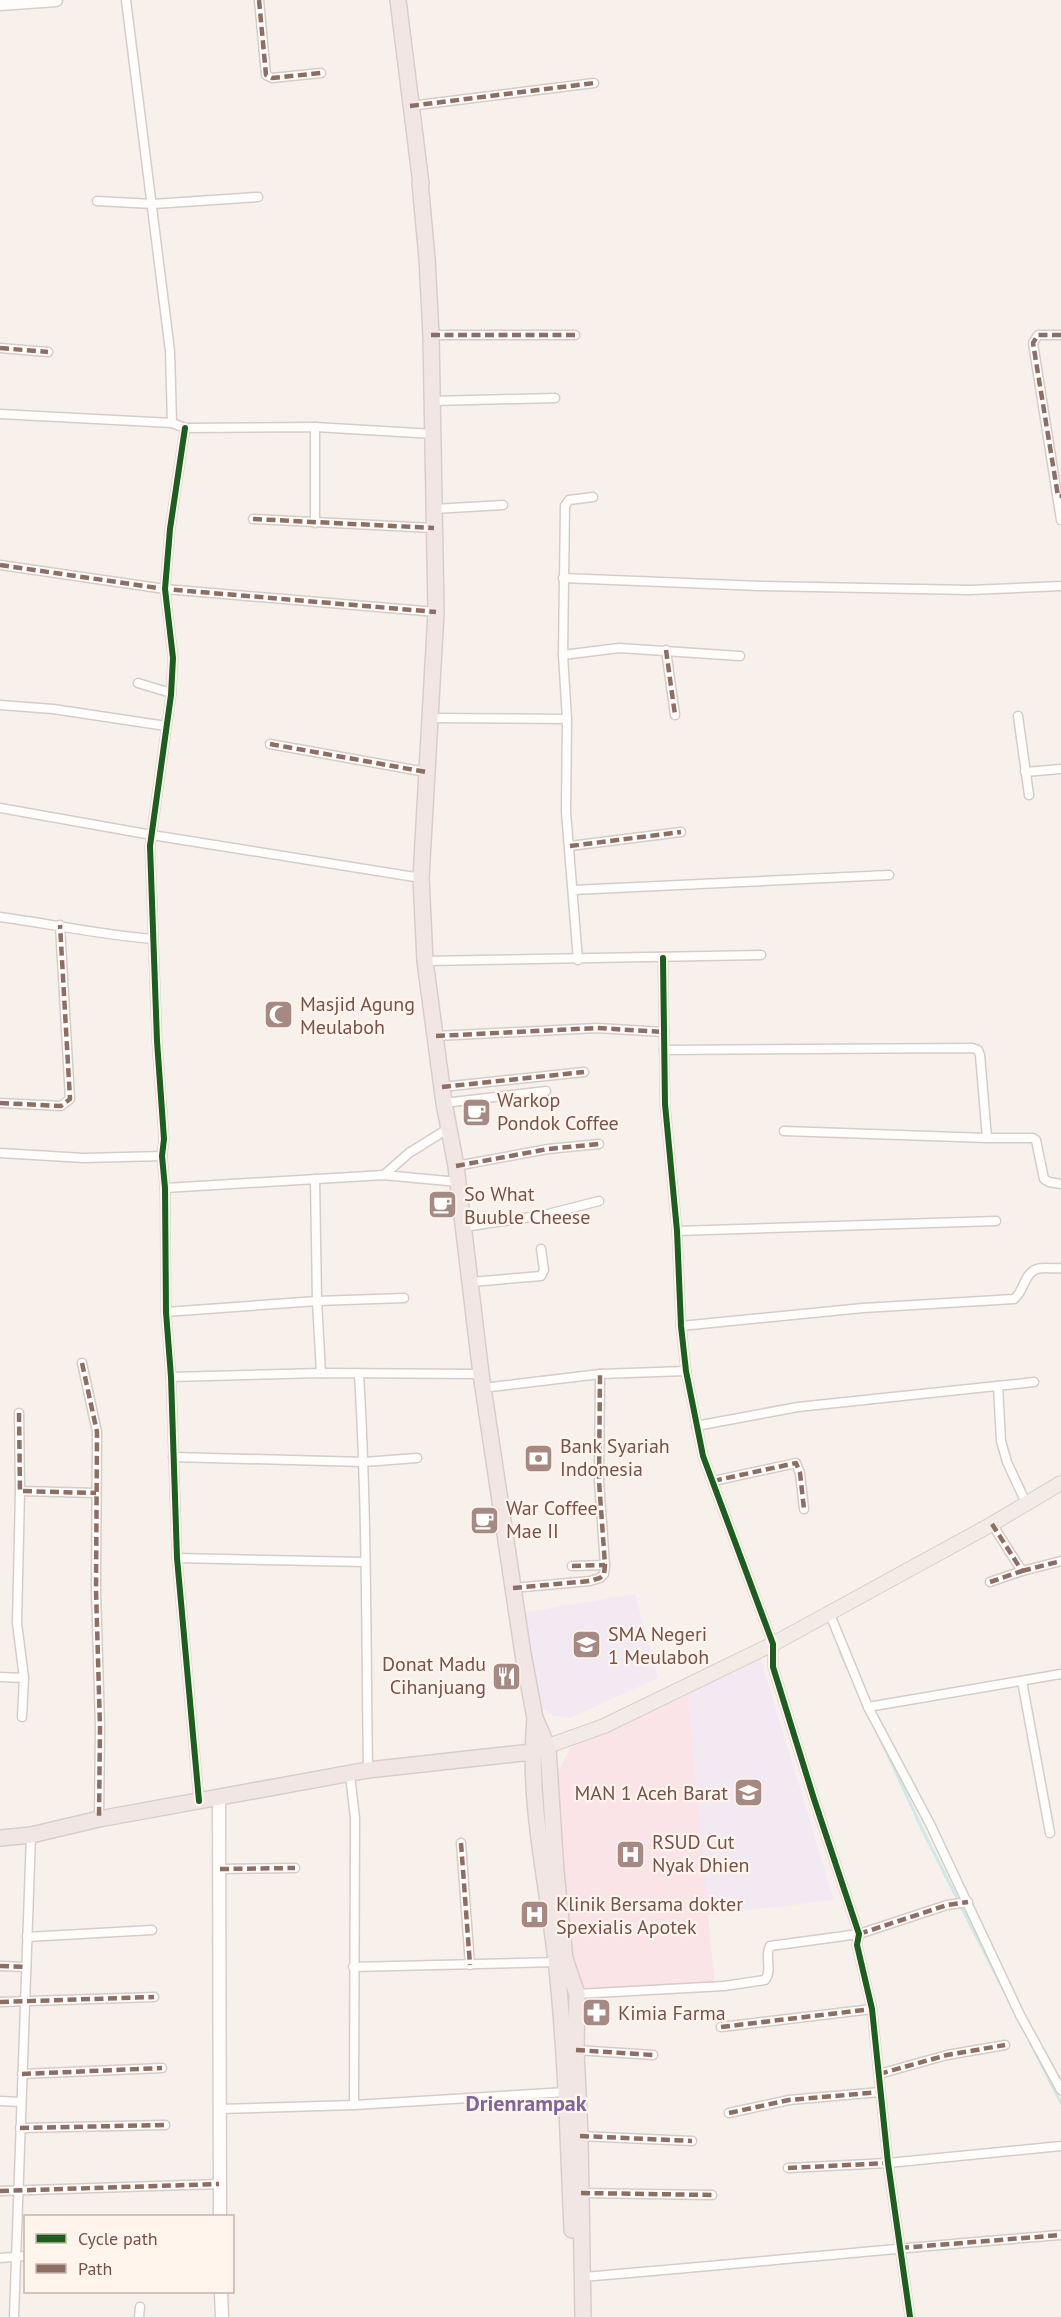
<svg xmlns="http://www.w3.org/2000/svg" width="1061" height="2317" font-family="'PT Sans',sans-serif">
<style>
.education{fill:#f2e9f3}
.medical{fill:#fae4e7}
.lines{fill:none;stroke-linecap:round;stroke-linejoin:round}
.stream{stroke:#ccebe8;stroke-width:3}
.street-casing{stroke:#d6ccc8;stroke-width:11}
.secondary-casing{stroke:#d9cec9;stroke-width:15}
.primary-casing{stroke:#dacdc9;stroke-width:16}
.highway-casing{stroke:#dacdc9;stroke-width:18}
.street{stroke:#fefdfc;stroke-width:8}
.secondary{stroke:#fefdfc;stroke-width:12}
.primary{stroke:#f3ece6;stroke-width:14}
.highway{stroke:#f2e6e4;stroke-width:15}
.quiet{stroke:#8d6e63;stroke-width:4.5;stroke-dasharray:9 4.5;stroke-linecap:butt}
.cycleway-casing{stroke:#fff5ed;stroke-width:10}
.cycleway{stroke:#1b5e20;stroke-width:6}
.labels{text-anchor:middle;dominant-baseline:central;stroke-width:4.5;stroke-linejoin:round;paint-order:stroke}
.poi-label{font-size:20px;fill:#785149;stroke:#fff5ed;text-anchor:start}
.quarter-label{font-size:22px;font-weight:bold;fill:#7f659b;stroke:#fff5ed}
</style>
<rect width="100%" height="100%" fill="#f8f1eb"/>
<g class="education">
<polygon points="635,1594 658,1678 570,1718 554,1716 535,1702 521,1613"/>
<polygon points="759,1653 834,1900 707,1915 687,1687"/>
</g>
<polygon class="medical" points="687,1687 715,1989 575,1995 555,1793 558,1772 569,1750 585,1736"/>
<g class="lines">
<g class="stream">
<polyline points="840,1652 847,1667"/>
<polyline points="880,1738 924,1833 1004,1991"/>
<polyline points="1030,2042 1061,2103"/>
</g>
<defs>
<g id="street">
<polyline points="126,0 170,351 172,423"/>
<polyline points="259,0 266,75 272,78 321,73"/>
<polyline points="410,106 594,83"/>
<polyline points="97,201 153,204 258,197"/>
<polyline points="431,335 575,335"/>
<polyline points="1061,335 1038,335 1033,343 1061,520"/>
<polyline points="0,348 48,352"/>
<polyline points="432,401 555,398"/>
<polyline points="0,414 172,423 185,428 315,427 434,434"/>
<polyline points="315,427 315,523"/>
<polyline points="185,428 170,529 165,589 173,658 171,695 150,846 157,1041 164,1139 162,1156 165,1188 166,1312 171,1377 177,1558 199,1801"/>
<polyline points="434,509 503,505"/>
<polyline points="253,519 434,528"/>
<polyline points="0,565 165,589 436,612"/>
<polyline points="563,578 760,586 970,590 1061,586"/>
<polyline points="666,650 675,715"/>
<polyline points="563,655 619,648 740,656"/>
<polyline points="138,683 171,693"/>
<polyline points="0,705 53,709 166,726"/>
<polyline points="1018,716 1029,795"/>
<polyline points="429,718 567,719"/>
<polyline points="270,744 426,772"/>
<polyline points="1025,772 1061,769"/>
<polyline points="0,808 152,835 421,878"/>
<polyline points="570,846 681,832"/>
<polyline points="573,890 889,875"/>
<path d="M0,917C51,924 102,935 153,939"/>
<polyline points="663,958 665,1104 677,1231 681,1326 686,1371 703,1456 773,1644 773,1667 814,1799 859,1934 857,1945 872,2009 888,2163 910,2317"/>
<polyline points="578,960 566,812 567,719 563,655 565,506 569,500 593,497"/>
<polyline points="425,961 761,955"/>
<polyline points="436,1036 597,1028 664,1032"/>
<polyline points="664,1050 972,1048 978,1050 980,1055 987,1138 1033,1138 1036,1140 1044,1179 1049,1182 1061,1184"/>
<polyline points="442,1087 584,1072"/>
<polyline points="0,1103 61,1106 70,1099 60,925"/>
<polyline points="444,1103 546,1091"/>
<polyline points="784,1131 987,1138"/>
<polyline points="0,1153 84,1158 162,1156"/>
<polyline points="456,1166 548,1149 599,1144"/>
<polyline points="384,1175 409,1153 449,1128"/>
<polyline points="315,1179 317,1301 321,1373"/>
<polyline points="165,1188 384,1175 458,1182"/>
<polyline points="464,1227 544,1215 599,1201"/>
<polyline points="677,1231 996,1221"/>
<polyline points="471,1282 541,1276 544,1270 541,1249"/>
<polyline points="166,1312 317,1301 404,1298"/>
<path d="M681,1326L863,1308L1014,1299C1024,1292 1024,1273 1037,1269C1044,1267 1054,1269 1061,1268"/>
<polyline points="82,1363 97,1432 96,1590 100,1727 99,1819"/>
<path d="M359,1374C367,1506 366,1638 368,1770"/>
<polyline points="171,1377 321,1373 481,1374"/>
<polyline points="998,1386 1001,1441 1007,1462 1026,1503"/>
<polyline points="483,1388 600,1374 686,1371"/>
<polyline points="19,1413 20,1491 96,1493"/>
<polyline points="696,1426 798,1407 1034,1382"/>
<polyline points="173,1457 364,1462 417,1458"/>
<polyline points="713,1481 796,1463 800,1473 804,1509"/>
<polyline points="177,1558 364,1562"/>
<polyline points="572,1566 605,1565"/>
<polyline points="1022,1571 1061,1561"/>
<polyline points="990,1582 1022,1571 992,1524"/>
<polyline points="513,1588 590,1581 600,1578 604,1574 605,1565 599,1481 600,1374"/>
<polyline points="829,1612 868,1707 930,1824 1020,2015 1061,2090"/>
<polyline points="0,1677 24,1678 17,1623 20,1491"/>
<polyline points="1022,1681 1050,1833"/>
<polyline points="868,1707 1061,1674"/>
<polyline points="22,1717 24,1678"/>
<polyline points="350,1775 355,1818 354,2105"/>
<polyline points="461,1843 470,1965"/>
<polyline points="220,1869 295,1868"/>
<polyline points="27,1937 152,1930"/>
<polyline points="0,1966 26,1967"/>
<polyline points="353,1967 556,1962"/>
<path d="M577,1994L724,1986L765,1980C773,1970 764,1956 770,1946L859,1934L947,1905L968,1902"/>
<polyline points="0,2002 154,1997"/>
<polyline points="721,2027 872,2009"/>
<polyline points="576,2050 653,2055"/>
<polyline points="22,2074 162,2068"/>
<polyline points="879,2074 947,2055 1005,2045"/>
<polyline points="0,2101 21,2102"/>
<polyline points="219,2109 354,2105 566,2092"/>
<polyline points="729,2113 789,2100 880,2092"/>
<polyline points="20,2128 165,2125"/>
<polyline points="580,2136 692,2141"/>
<polyline points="788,2168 888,2163 1061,2146"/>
<polyline points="0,2191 219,2184"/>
<polyline points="581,2193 712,2195"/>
<polyline points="0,2258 26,2256"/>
<path d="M583,2277C743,2264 902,2247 1061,2235"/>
<polyline points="14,2317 31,1835"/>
<polyline points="139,2317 140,2307"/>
</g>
<g id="secondary">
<polyline points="0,4 56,0"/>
<polyline points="219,1797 220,2216"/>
<polyline points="221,2292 222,2317"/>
</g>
<polyline id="primary" points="537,1750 604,1726 773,1644 992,1524 1061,1483"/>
<g id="highway">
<polyline points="398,0 421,184 420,183 427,258 431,335 436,612 421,878 425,961 444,1103 456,1166 481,1374 523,1654 535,1718 548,1748 556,1872 565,1959 577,1994 576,2050 580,2136 583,2317"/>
<path d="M535,1719C527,1800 547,1880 556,1960C566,2050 568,2140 572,2230"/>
<polyline points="0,1838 31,1835 99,1819 368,1770 532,1752"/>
</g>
</defs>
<use href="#street" class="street-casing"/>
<use href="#secondary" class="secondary-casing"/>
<use href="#primary" class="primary-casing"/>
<use href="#highway" class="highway-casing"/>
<use href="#street" class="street"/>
<use href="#secondary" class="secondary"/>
<use href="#primary" class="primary"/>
<use href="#highway" class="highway"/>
<g class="quiet">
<polyline points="259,0 266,75 272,78 321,73"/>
<polyline points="410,106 594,83"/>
<polyline points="431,335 575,335"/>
<polyline points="1061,335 1038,335 1033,343 1058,496 1061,496"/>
<polyline points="0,348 48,352"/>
<polyline points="253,519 434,528"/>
<polyline points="0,565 165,589 436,612"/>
<polyline points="666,650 675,715"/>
<polyline points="270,744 426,772"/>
<polyline points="570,846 681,832"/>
<polyline points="436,1036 597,1028 664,1032"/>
<polyline points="442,1087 584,1072"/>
<polyline points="0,1103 61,1106 70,1099 60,925"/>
<polyline points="456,1166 548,1149 599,1144"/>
<polyline points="82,1363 97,1432 96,1590 100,1727 99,1819"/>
<polyline points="19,1413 20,1491 96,1493"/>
<polyline points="713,1481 796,1463 800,1473 804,1509"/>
<polyline points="572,1566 605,1565"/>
<polyline points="1022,1571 1061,1561"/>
<polyline points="990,1582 1022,1571 992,1524"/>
<polyline points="513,1588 590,1581 600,1578 604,1574 605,1565 599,1481 600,1374"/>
<polyline points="461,1843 470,1965"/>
<polyline points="220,1869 295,1868"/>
<polyline points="859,1934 947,1905 968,1902"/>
<polyline points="0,1966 26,1967"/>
<polyline points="0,2002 154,1997"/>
<polyline points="721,2027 872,2009"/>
<polyline points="576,2050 653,2055"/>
<polyline points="22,2074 162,2068"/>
<polyline points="879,2074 947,2055 1005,2045"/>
<polyline points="729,2113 789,2100 880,2092"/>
<polyline points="20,2128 165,2125"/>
<polyline points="580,2136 692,2141"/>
<polyline points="788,2168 888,2163"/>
<polyline points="0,2191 219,2184"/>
<polyline points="581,2193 712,2195"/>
<polyline points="900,2248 1061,2235"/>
</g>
<defs>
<g id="cycleway">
<polyline points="185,428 170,529 165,589 173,658 171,695 150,846 157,1041 164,1139 162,1156 165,1188 166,1312 171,1377 177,1558 199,1801"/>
<polyline points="663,958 665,1104 677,1231 681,1326 686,1371 703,1456 773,1644 773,1667 814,1799 859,1934 857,1945 872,2009 888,2163 910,2317"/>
</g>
</defs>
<use href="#cycleway" class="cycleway-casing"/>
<use href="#cycleway" class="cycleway"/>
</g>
<defs>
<symbol id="mosque-square" viewBox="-11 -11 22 22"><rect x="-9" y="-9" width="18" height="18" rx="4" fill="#a58982" stroke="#fff5ed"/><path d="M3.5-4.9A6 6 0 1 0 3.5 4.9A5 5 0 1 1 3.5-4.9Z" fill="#fff"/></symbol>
<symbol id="cafe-square" viewBox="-11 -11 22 22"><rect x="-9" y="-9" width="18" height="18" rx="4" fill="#a58982" stroke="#fff5ed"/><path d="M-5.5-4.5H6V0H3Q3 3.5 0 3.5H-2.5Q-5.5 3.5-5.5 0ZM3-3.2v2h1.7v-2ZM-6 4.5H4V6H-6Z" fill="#fff"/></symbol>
<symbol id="bank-square" viewBox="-11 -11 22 22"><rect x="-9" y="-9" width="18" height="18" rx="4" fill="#a58982" stroke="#fff5ed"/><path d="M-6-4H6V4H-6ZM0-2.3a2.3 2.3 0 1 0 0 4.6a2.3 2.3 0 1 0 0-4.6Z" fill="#fff"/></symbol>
<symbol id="school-square" viewBox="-11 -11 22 22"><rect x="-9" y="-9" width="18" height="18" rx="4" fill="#a58982" stroke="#fff5ed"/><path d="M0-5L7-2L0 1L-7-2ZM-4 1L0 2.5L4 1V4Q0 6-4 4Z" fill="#fff"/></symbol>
<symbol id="restaurant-square" viewBox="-11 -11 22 22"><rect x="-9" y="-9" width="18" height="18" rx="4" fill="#a58982" stroke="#fff5ed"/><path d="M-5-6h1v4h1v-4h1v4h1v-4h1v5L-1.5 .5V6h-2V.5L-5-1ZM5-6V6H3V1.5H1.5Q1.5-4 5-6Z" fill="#fff"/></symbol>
<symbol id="hospital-square" viewBox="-11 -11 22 22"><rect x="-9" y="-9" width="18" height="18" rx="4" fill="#a58982" stroke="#fff5ed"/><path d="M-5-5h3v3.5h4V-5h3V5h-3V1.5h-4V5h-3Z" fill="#fff"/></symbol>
<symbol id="pharmacy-square" viewBox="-11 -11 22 22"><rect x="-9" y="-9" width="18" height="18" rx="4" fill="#a58982" stroke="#fff5ed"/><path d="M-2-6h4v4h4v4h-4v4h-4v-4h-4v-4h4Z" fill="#fff"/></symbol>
</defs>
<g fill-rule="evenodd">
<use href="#mosque-square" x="262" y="998" width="33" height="33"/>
<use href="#cafe-square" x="460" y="1096" width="33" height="33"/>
<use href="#cafe-square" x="426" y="1188" width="33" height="33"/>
<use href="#bank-square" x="522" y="1442" width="33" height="33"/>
<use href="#cafe-square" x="468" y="1504" width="33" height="33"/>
<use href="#school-square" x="570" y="1628" width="33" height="33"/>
<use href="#restaurant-square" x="490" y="1660" width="33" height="33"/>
<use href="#school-square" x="732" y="1776" width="33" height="33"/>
<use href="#hospital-square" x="614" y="1838" width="33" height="33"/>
<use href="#hospital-square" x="518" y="1898" width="33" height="33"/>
<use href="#pharmacy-square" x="580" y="1996" width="33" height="33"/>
</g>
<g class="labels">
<g class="poi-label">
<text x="300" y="1004">Masjid Agung<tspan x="300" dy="23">Meulaboh</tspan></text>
<text x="497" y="1100">Warkop<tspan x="497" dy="23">Pondok Coffee</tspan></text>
<text x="464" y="1194">So What<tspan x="464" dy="23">Buuble Cheese</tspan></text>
<text x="560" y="1446">Bank Syariah<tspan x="560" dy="23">Indonesia</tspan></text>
<text x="506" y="1508">War Coffee<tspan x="506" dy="23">Mae II</tspan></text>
<text x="608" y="1634">SMA Negeri<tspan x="608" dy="23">1 Meulaboh</tspan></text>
<text x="486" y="1664" text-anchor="end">Donat Madu<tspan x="486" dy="23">Cihanjuang</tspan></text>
<text x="728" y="1793" text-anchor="end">MAN 1 Aceh Barat</text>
<text x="652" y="1842">RSUD Cut<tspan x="652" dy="23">Nyak Dhien</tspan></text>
<text x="556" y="1904">Klinik Bersama dokter<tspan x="556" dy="23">Spexialis Apotek</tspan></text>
<text x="618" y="2013">Kimia Farma</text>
</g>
<g class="quarter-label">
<text x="526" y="2103">Drienrampak</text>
</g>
</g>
<rect x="24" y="2215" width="210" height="78" fill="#fff5ed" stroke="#c9b3ab" stroke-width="1.5"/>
<rect x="36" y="2234" width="30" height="9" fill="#1b5e20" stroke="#c9b3ab" stroke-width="1.5"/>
<text x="78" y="2245" font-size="18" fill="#785149">Cycle path</text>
<rect x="36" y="2264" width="30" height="9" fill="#8d6e63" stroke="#c9b3ab" stroke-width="1.5"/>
<text x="78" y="2275" font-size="18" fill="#785149">Path</text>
</svg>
